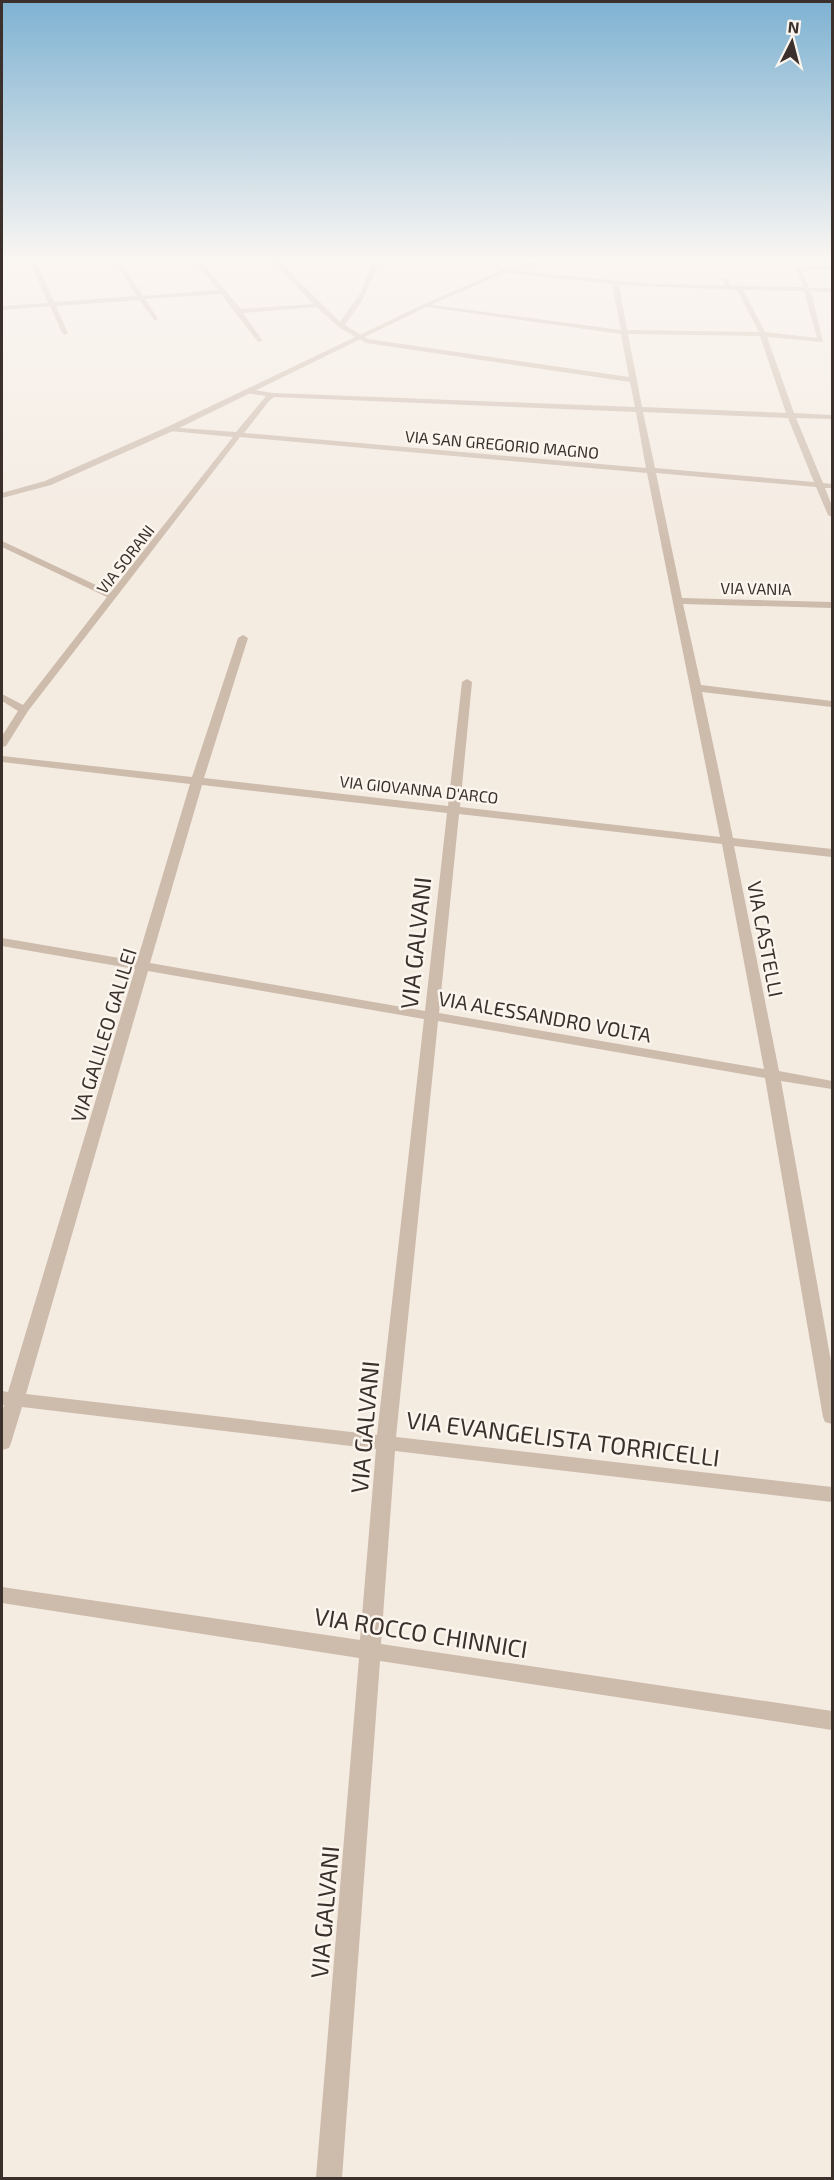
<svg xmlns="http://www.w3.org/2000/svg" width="834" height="2180" font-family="'Exo 2',sans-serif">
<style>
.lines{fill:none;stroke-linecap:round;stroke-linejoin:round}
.service{fill:#cdbbac;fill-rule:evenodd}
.minor{fill:#cdbbac;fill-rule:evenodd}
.tertiary{fill:#cdbbac;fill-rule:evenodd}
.labels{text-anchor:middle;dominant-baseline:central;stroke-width:5;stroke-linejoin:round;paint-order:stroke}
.far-street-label{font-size:16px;fill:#3b302b;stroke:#fbf5ee}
.street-label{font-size:20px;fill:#3b302b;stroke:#fbf5ee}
.near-street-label{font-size:24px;fill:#3b302b;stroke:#fbf5ee}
</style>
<rect width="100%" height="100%" fill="#f4ebe1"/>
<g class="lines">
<polygon class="service" points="723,278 728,279 730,289 725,288"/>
<g class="minor">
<path d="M28,257H34L54,302L137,296L111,257H117L143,296L218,290L191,257H197L241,309L313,304L269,257H275L340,322L361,292L375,257H381L362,301L345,325L368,339L629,377L621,334L421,306L424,304L621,330L612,284L499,272L502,270L652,284L803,287L796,268L832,265V269L802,271L809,288H832V292L811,291L823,342L767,337L794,413L832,415V419L796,418L823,483L832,484V488H825L832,506V517L828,515L816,487L656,473L682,598L832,602V608L683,604L701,685L832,701V707L702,692L733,838L832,849V857L734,846L779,1071L832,1081V1089L781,1081L832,1367V1424L825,1422L823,1417L765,1078L438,1021L396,1437L832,1487V1502L395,1451L381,1644L832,1711V1730L380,1661L342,2178H316L359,1658L2,1603V1587L360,1640L376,1449L22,1407L11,1443L9,1448L2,1450V1413L4,1405H2V1391L8,1392L135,969L2,946V938L137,961L190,784L2,762V756L192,777L238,638L243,635L248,638L204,778L448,806L462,682L467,679L472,682L460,807L720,837L647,473L240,437L28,711L6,746L2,747V736L18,711L2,701V694L23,705L107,597L2,547V541L111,592L233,437L170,431L167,427L236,432L266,396L245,393L248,389L273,393L635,407L630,382L366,343L340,328L316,307L243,313L263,341L258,342L221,294L145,299L158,319L155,321L139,300L56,306L68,333L65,335L62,333L50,306L2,310V306L48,303ZM619,285L737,290L759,332L627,330ZM743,290L804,291L817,338L765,332ZM628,334L760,336L786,413L642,407ZM274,397L636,412L646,468L244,433L269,401ZM643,412L788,418L814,482L655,468ZM202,785L447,813L425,1011L150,963ZM459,814L722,844L764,1069L439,1013ZM148,971L424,1019L377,1435L26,1394Z"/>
<polygon points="512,257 519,257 527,265 522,266"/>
</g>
<polygon class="tertiary" points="548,257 558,257 504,273 426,307 173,431 51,485 2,498 2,493 45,481 167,427 422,305 500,271"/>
</g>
<linearGradient id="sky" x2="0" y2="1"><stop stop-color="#7eb2d2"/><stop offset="0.46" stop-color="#faf6f2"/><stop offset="1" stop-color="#faf6f2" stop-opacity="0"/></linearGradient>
<rect width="834" height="562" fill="url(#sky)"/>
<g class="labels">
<g class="far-street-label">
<text transform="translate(502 444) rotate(5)">VIA SAN GREGORIO MAGNO</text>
<text transform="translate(125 559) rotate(-52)">VIA SORANI</text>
<text transform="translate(756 588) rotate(1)">VIA VANIA</text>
<text transform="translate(419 789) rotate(6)">VIA GIOVANNA D'ARCO</text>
</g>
<g class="street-label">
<text transform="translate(766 939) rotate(79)">VIA CASTELLI</text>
<text transform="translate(545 1016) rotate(10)">VIA ALESSANDRO VOLTA</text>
<text transform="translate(103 1035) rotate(-73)">VIA GALILEO GALILEI</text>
</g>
<g class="near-street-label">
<text transform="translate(415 943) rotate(-84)">VIA GALVANI</text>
<text transform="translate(364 1427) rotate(-85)">VIA GALVANI</text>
<text transform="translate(563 1438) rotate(7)">VIA EVANGELISTA TORRICELLI</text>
<text transform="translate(421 1632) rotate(9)">VIA ROCCO CHINNICI</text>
<text transform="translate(324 1912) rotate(-85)">VIA GALVANI</text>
</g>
</g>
<rect width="834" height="2180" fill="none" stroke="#3b302b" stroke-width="6"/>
<g transform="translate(792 42) rotate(6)" stroke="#fbf5ee" stroke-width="4.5" paint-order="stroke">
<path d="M0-4.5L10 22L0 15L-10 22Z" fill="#3b302b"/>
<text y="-9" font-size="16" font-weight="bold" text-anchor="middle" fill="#3b302b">N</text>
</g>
</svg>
